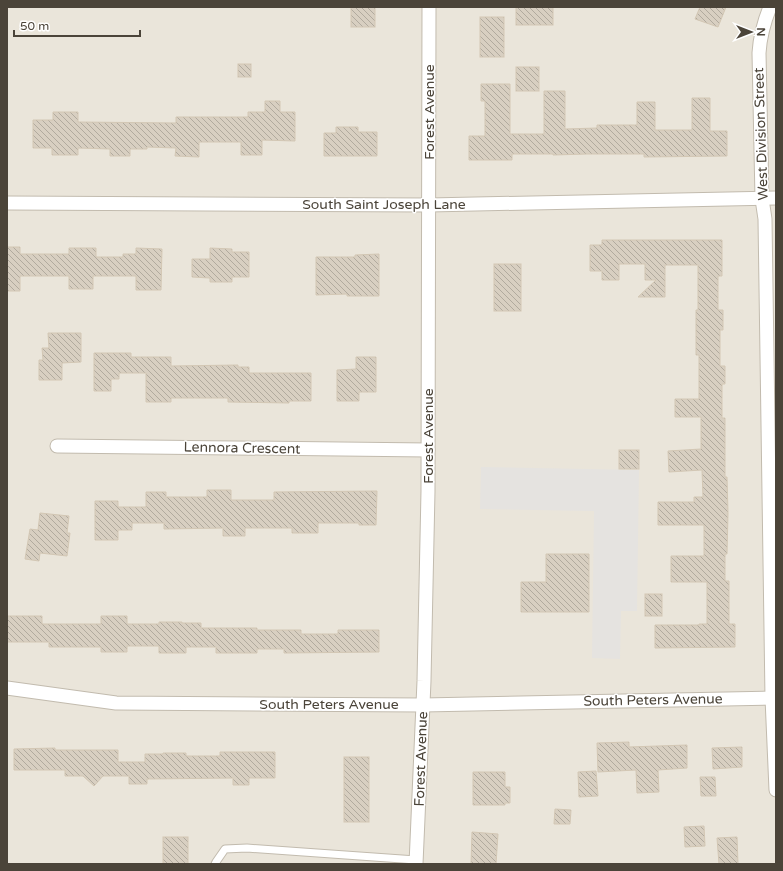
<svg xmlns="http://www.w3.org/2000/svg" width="783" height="871" font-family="'Varela Round',sans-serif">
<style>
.residential{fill:#eae5da}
.parking{fill:#e5e3e0}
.building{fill:url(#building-back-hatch);stroke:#d3c7b4}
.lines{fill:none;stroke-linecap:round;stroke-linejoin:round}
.service-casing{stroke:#c2bbae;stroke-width:9}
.minor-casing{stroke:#c2bbae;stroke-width:15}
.service{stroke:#fff;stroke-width:7}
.minor{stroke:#fff;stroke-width:13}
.labels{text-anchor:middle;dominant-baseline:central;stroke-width:3;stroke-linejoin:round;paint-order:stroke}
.street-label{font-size:14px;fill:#4b4439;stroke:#fff}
</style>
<defs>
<pattern id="building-back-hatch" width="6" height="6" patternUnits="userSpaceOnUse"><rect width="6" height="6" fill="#d8cfc1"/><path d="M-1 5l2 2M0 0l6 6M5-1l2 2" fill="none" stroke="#b1aa9e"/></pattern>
</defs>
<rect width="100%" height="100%" fill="#f6f3ec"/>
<rect class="residential" x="7" y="7" width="769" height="857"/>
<polygon class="parking" points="481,467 639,470 637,611 621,611 620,659 592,658 594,511 480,509"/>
<g class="building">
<rect x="351" y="7" width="24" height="20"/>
<rect x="516" y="7" width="37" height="18"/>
<polygon points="700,7 726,7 718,27 695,19"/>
<rect x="480" y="17" width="24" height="40"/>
<rect x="238" y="64" width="13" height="13"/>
<rect x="516" y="67" width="23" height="24"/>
<polygon points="481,84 510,84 510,134 544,134 544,91 565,91 565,129 597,128 597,125 637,125 637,102 655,102 655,130 692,130 692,98 710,98 710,131 727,131 727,156 644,157 644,154 587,154 553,155 553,154 512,154 512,160 469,160 469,136 485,136 485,101 481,101"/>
<polygon points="265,101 280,101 280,112 295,112 295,141 262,140 262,155 241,155 241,142 199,142 199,157 175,156 176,148 147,147 147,149 130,149 130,156 110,156 110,149 78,148 78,155 52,155 52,148 33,148 33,120 53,120 53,112 78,112 78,122 176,123 176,117 248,117 248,112 265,112"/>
<polygon points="336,127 358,127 358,132 377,132 377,156 324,156 324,133 336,133"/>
<polygon points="602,240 722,240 722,276 718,276 718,310 723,310 723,330 720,330 720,366 725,366 725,384 722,384 722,418 725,418 725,477 727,477 728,513 727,554 725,554 725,581 729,581 729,624 735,624 735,647 655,648 655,625 699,625 699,624 707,624 707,582 671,582 671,556 704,556 704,525 658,525 658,502 694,502 694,497 703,497 702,470 669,472 668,451 701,449 701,417 675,417 675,399 699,399 699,355 696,355 696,310 698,310 698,265 665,265 665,297 638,297 656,280 645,280 645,264 619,264 619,280 602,280 602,271 590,271 590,245 602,245"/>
<polygon points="7,247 20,247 20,254 69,254 69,248 96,248 96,257 123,257 123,254 136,254 136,248 162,249 161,290 136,290 136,276 93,276 93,289 69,289 69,276 20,276 20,291 7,291"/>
<polygon points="210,248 232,249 232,252 249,252 249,277 232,277 232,282 210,282 210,278 192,277 192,259 210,259"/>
<polygon points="379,254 379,296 347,296 347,294 316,295 316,257 355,257 355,255"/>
<rect x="494" y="264" width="27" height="47"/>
<polygon points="48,333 81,333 81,362 62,363 62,380 39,380 39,360 43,360 42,348 49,348"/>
<polygon points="94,353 131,353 131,357 171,357 171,366 238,365 238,367 249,367 249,373 311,373 311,401 289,401 289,403 228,402 228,398 171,398 171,402 146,402 146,373 119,373 119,379 111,379 111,391 94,391"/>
<polygon points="356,357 376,357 376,392 359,392 359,401 337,401 337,370 356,369"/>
<rect x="619" y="450" width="20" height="19"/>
<polygon points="207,490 231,490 231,500 274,500 274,492 377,491 376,525 359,525 359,523 318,523 318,533 292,533 292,528 245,528 245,536 223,536 223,528 164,529 164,523 132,523 132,530 118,530 118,540 95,540 95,501 118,501 118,507 146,507 146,492 166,492 166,497 207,497"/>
<polygon points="40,513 69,516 67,533 70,533 67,556 40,553 39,561 25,559 30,529 38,530"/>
<polygon points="546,554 589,554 589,612 521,612 521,582 546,582"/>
<rect x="645" y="594" width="17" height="22"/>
<polygon points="7,616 42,616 42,624 101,624 101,616 127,616 127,624 159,624 159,622 182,622 182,623 201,623 201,628 257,628 257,630 301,630 301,634 338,634 338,630 379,630 379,652 284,653 284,649 257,649 257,653 216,653 216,647 186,647 186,653 159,653 159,646 127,646 127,652 101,652 101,647 49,647 49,642 7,642"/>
<polygon points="629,742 629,747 687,745 687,768 658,770 659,792 637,793 636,770 598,772 597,743"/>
<polygon points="742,747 742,767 713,769 712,748"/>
<polygon points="55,748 55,750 118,750 118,762 145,762 145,754 163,754 163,753 186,753 186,756 220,756 220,752 275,752 275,778 249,778 249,785 233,785 233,778 147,779 147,784 129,784 129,776 103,776 94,786 83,776 65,776 65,770 14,770 14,749"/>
<rect x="344" y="757" width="25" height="65"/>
<polygon points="596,771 598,796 579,797 578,772"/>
<polygon points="473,772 505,772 505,787 510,787 510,803 505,803 505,805 473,805"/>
<polygon points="700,777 715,777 716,796 701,796"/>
<polygon points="555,809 571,810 570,824 554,824"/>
<polygon points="704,826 705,846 685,847 684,827"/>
<polygon points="472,832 498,834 496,864 471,864"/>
<rect x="163" y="837" width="25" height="27"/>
<polygon points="737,837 738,864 719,864 717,838"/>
</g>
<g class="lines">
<defs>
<polyline id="service" points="215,864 216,862 225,849 247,848 416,860"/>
<g id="minor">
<path d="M770,7C764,22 760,36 759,53L762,199L765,219L772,698L776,790"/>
<polyline points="7,203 429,205 776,198"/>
<polyline points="57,446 428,450"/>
<polyline points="7,688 116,703 423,705 776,698"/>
<polyline points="416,864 424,681 428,491 429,7"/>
</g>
</defs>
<use href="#service" class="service-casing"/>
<use href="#minor" class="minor-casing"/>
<use href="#service" class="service"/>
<use href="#minor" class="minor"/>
</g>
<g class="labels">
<g class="street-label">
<text transform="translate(429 112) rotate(-90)">Forest Avenue</text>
<text transform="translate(761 134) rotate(-92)">West Division Street</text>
<text x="384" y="204">South Saint Joseph Lane</text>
<text transform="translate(428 436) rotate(-90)">Forest Avenue</text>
<text transform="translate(242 448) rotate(1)">Lennora Crescent</text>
<text transform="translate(653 700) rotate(-1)">South Peters Avenue</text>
<text x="329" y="704">South Peters Avenue</text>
<text transform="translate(421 759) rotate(-88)">Forest Avenue</text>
</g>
</g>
<rect width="783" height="871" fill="none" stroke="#4b4439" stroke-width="16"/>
<g transform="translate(751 32) rotate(90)" stroke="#ffffff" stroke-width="3" paint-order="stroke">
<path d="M0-3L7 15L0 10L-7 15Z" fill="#4b4439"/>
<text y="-6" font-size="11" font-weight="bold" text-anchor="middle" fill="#4b4439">N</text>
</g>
<path d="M14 30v6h126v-6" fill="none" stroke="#4b4439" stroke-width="2"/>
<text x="20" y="30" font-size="12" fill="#4b4439" stroke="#ffffff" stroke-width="3" paint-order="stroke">50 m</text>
</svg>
